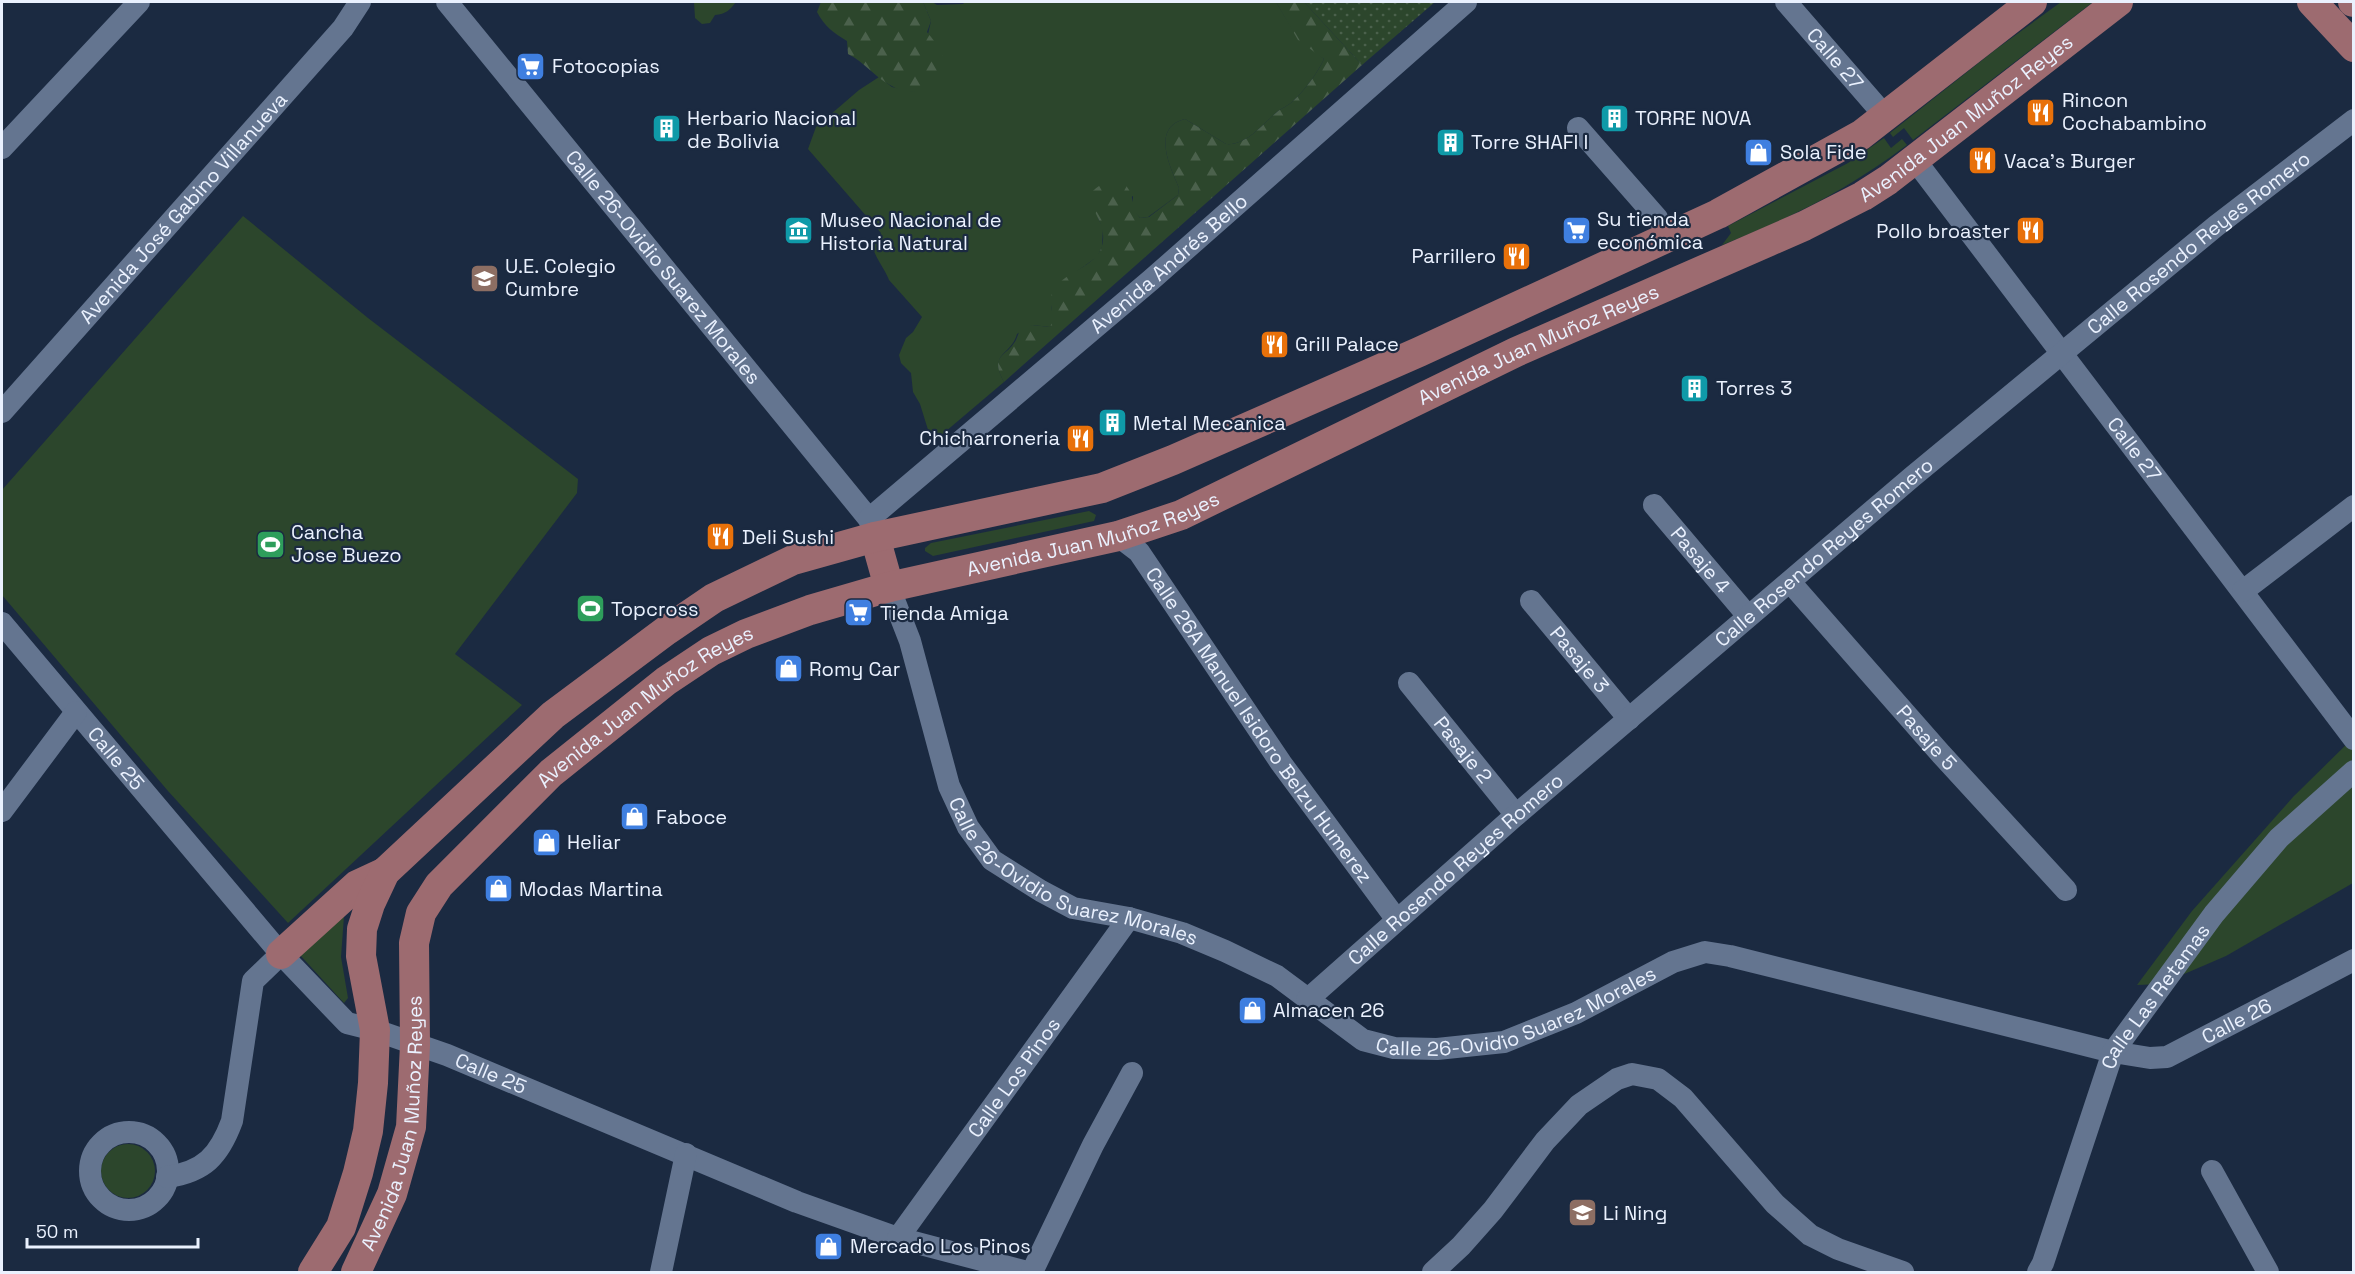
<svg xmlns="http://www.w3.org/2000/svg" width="2355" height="1274" font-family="'Space Grotesk',sans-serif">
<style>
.green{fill:#2c462c}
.forest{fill:url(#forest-firs)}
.garden{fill:url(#garden-dots)}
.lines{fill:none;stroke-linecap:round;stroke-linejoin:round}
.minor{stroke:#647590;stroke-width:22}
.major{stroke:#9d6b70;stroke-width:30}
.labels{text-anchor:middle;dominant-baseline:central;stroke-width:4.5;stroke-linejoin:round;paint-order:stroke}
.street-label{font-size:20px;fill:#eaf1fe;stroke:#1b2a41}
.poi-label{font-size:20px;fill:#eaf1fe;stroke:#1b2a41;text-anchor:start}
</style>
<defs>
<pattern id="forest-firs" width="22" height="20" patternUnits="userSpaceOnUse" patternTransform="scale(1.5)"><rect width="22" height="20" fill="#2c462c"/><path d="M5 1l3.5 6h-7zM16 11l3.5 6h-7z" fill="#4b614c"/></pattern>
<pattern id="garden-dots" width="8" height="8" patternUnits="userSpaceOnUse" patternTransform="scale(1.5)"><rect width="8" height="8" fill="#2c462c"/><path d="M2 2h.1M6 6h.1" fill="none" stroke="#4b614c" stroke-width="1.8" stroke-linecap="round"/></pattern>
</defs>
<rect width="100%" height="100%" fill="#1b2a41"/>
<g class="green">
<path d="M694,2H736C730,10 726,14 715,15L710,23L702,24L695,18Z"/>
<path d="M923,2H932L937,5L963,4L965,2H1276L1293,30L1324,59C1317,74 1305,90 1293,101C1288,106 1282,108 1277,112C1263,124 1246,146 1226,144L1185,119C1150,128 1171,168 1179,188L1178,195L1148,217L1140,218L1133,210V196L1098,218L1103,228L1102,247L1097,257L1059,284L1051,306L1054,321L1050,327L1032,325L1017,334C1011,356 988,352 1004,382L932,443L927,436L929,433L920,404L913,392L911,373L901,363L899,355L906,338L913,332L922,317L889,280C885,269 876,259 873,248L881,233L808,149L816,127L859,90L879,77L892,87L915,92L931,21Z"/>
<polygon points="2061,2 2093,2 1913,140 1904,128 1893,137 1890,133 1995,50"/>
<path d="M1884,138L1891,148L1902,139L1907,145C1845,191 1793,217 1722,245L1731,233L1728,226L1848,163Z"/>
<polygon points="243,216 368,318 578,479 577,493 455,654 522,705 288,923 168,791 2,595 2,490"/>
<polygon points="1089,511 1096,515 1094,521 933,556 925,551 925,548 931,543"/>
<polygon points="2353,738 2353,883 2226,956 2161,984 2137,985 2192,911 2293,797"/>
<polygon points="344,916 341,957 348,998 344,1003 300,955"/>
<circle cx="128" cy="1171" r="27"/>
</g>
<g class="forest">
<path d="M821,2H923L931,21L927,32C937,45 950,57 942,74C933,95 908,96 890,85C875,77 864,62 848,54L847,41C834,33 825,27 817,12Z"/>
<path d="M1276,2H1304L1362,65L1004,382C989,354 1006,358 1016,340C1018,335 1019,331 1022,327L1032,325L1050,327C1056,315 1047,303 1053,291C1066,268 1106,267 1103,234C1102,220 1091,209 1089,195C1098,185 1106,181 1120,180C1137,193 1129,204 1140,218L1149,217L1178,195L1179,188C1171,168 1150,128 1185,119L1226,144C1246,146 1263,124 1277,112C1282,108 1288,106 1293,101C1305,90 1317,74 1324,59L1298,40Z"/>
</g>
<polygon class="garden" points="1304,2 1435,2 1362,65"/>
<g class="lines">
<g class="minor">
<path id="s1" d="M447,2L869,519L874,533"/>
<path id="s2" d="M1786,2L1885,116"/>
<polyline points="1578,128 1657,218"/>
<polyline points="2,148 139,2"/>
<path id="s3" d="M1915,160L2354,739"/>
<path id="s4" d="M2,412L343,28L360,2"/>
<path id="s5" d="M1654,505L1748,616"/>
<path id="s6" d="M869,519L1151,280L1466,2"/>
<path id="s7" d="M1118,536L1139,552L1281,763L1397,920"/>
<path id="s8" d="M1790,582L1941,754L2066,890"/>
<path id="s9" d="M889,587L910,641L949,786L968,827L992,860L1041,891L1073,908L1129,918L1182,933L1225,951L1277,976L1363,1040L1394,1048L1437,1049L1504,1042L1576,1013L1673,962L1705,952L1730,956L2113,1052L2150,1058L2167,1057L2354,960"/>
<polyline points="2243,591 2354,506"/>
<path id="s10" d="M1531,601L1629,719"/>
<path id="s11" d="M2,623L281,954L347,1023L375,1030L447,1055L797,1202L898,1238L1027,1272"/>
<path id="s12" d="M1409,683L1516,815"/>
<polyline points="2,811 76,712"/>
<path id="s13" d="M1307,1000L1516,815L1912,477L2216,226L2354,120"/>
<circle cx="129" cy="1171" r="39"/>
<polyline points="2212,1171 2268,1272"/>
<path d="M167,1177C204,1172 219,1156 232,1121L253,981L281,954"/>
<path id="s14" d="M898,1238L1129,918"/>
<polyline points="661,1272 686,1154"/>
<polyline points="1032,1272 1093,1145 1132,1073"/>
<polyline points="1433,1272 1461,1246 1493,1210 1545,1141 1579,1105 1617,1079 1632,1074 1658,1079 1683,1098 1775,1204 1810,1235 1838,1249 1903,1272"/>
<path id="s15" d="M2038,1272L2043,1263L2113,1052L2214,914L2279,838L2354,771"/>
</g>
<g class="major">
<polyline points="2312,2 2354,47"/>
<polyline points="2353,2 2354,2"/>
<polyline points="875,537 889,587"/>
<polyline points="281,954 357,885 385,872"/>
<polyline points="313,1272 341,1227 358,1173 368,1131 373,1083 375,1030 361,956 362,929 370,904 385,872 553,715 667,630 714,598 793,560 875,537 1102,488 1173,460 1419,352 1718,214 1861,135 2032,2"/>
<path id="s16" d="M356,1272L392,1194L411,1127L415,1045L414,943L421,913L439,885L551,773L666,681L711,651L746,634L810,610L889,587L1118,536L1181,515L1516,352L1804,226L1863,196L1888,180L2118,2"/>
</g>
</g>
<defs>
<symbol id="supermarket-square" viewBox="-11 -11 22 22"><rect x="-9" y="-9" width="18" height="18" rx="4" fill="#3f7fe0" stroke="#1b2a41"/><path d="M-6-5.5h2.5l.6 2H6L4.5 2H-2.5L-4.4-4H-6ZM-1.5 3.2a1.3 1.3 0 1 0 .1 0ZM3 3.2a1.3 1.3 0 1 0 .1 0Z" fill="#fff"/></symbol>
<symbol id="restaurant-square" viewBox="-11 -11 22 22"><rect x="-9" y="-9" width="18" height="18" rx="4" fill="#e8710a" stroke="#1b2a41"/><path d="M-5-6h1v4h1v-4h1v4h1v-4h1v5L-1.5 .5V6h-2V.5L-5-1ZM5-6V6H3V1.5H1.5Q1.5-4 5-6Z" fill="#fff"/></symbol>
<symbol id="building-square" viewBox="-11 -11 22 22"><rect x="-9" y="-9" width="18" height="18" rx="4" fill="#0f9aa8" stroke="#1b2a41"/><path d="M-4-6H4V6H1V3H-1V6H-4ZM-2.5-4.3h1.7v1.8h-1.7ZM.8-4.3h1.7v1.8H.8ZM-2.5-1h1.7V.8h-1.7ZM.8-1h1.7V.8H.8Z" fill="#fff"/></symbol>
<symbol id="shop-square" viewBox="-11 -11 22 22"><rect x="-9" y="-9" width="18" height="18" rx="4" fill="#3f7fe0" stroke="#1b2a41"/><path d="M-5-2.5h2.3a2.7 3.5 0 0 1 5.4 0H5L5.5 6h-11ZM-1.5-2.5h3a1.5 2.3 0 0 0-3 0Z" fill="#fff"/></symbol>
<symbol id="museum-square" viewBox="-11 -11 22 22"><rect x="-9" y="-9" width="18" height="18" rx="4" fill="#0f9aa8" stroke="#1b2a41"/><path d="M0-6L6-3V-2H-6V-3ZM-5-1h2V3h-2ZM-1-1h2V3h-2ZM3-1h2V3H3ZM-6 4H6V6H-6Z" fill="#fff"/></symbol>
<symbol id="school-square" viewBox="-11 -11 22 22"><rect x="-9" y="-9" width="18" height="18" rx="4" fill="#8d6e63" stroke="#1b2a41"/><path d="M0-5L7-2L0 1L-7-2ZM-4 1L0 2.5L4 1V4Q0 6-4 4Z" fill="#fff"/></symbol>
<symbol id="stadium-square" viewBox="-11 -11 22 22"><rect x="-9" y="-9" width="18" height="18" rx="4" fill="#2e9e5b" stroke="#1b2a41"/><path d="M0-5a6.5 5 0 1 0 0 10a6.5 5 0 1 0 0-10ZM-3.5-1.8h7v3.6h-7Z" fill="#fff"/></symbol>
</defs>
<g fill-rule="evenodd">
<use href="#supermarket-square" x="514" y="50" width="33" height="33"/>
<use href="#restaurant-square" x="2024" y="96" width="33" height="33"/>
<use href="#building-square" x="1598" y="102" width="33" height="33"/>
<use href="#building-square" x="650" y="112" width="33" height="33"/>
<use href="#building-square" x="1434" y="126" width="33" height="33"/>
<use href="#shop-square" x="1742" y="136" width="33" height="33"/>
<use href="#restaurant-square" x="1966" y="144" width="33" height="33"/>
<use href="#supermarket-square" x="1560" y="214" width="33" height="33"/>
<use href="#museum-square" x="782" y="214" width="33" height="33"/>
<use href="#restaurant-square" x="2014" y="214" width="33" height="33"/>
<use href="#restaurant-square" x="1500" y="240" width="33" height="33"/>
<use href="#school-square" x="468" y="262" width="33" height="33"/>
<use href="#restaurant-square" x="1258" y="328" width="33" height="33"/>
<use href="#building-square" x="1678" y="372" width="33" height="33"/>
<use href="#building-square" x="1096" y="406" width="33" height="33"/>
<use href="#restaurant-square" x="1064" y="422" width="33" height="33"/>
<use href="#restaurant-square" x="704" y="520" width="33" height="33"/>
<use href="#stadium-square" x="254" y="528" width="33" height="33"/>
<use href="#stadium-square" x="574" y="592" width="33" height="33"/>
<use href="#supermarket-square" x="842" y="596" width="33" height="33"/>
<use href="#shop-square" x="772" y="652" width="33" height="33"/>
<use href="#shop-square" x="618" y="800" width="33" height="33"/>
<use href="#shop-square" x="530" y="826" width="33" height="33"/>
<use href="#shop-square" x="482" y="872" width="33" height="33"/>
<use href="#shop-square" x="1236" y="994" width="33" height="33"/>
<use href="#school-square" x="1566" y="1196" width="33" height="33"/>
<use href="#shop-square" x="812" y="1230" width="33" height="33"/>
</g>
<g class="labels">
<g class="street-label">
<text stroke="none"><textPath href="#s2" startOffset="75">Calle 27</textPath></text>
<text stroke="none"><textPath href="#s16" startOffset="2136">Avenida Juan Muñoz Reyes</textPath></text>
<text stroke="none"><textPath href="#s4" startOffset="273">Avenida José Gabino Villanueva</textPath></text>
<text stroke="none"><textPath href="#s13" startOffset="1170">Calle Rosendo Reyes Romero</textPath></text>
<text stroke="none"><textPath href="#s6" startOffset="394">Avenida Andrés Bello</textPath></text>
<text stroke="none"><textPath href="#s1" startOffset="342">Calle 26-Ovidio Suarez Morales</textPath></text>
<text stroke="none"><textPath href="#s16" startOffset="1650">Avenida Juan Muñoz Reyes</textPath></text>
<text stroke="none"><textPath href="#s3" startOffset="363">Calle 27</textPath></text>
<text stroke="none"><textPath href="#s16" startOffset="1164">Avenida Juan Muñoz Reyes</textPath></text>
<text stroke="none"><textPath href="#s13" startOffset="684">Calle Rosendo Reyes Romero</textPath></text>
<text stroke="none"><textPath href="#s5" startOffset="72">Pasaje 4</textPath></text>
<text stroke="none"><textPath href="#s10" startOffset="76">Pasaje 3</textPath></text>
<text stroke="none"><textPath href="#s16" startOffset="678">Avenida Juan Muñoz Reyes</textPath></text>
<text stroke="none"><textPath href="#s7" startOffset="237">Calle 26A Manuel Isidoro Belzu Humerez</textPath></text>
<text stroke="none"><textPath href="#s8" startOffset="207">Pasaje 5</textPath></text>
<text stroke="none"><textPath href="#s12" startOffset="86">Pasaje 2</textPath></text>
<text stroke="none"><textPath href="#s11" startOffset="177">Calle 25</textPath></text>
<text stroke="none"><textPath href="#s9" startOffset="369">Calle 26-Ovidio Suarez Morales</textPath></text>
<text stroke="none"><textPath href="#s13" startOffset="198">Calle Rosendo Reyes Romero</textPath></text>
<text stroke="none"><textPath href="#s15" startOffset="302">Calle Las Retamas</textPath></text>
<text stroke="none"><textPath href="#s9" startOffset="873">Calle 26-Ovidio Suarez Morales</textPath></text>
<text stroke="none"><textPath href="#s9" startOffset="1628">Calle 26</textPath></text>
<text stroke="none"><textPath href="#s11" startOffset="681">Calle 25</textPath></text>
<text stroke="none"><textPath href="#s14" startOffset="198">Calle Los Pinos</textPath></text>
<text stroke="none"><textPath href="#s16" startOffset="156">Avenida Juan Muñoz Reyes</textPath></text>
</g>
<g class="poi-label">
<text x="552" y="66">Fotocopias</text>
<text x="2062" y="100">Rincon<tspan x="2062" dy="23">Cochabambino</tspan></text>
<text x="687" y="118">Herbario Nacional<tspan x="687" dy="23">de Bolivia</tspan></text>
<text x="1635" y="118">TORRE NOVA</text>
<text x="1471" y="142">Torre SHAFI I</text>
<text x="1780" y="152">Sola Fide</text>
<text x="2004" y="161">Vaca's Burger</text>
<text x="1597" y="219">Su tienda<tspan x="1597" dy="23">económica</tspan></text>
<text x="820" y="220">Museo Nacional de<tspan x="820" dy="23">Historia Natural</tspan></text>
<text x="2010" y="231" text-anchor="end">Pollo broaster</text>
<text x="1496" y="256" text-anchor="end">Parrillero</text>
<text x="505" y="266">U.E. Colegio<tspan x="505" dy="23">Cumbre</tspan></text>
<text x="1295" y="344">Grill Palace</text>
<text x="1716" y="388">Torres 3</text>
<text x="1133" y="423">Metal Mecanica</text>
<text x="1060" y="438" text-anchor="end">Chicharroneria</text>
<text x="291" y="532">Cancha<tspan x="291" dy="23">Jose Buezo</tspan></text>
<text x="742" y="537">Deli Sushi</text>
<text x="611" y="609">Topcross</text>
<text x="880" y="613">Tienda Amiga</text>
<text x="809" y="669">Romy Car</text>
<text x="656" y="817">Faboce</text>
<text x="567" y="842">Heliar</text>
<text x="519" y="889">Modas Martina</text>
<text x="1273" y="1010">Almacen 26</text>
<text x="1603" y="1213">Li Ning</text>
<text x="850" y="1246">Mercado Los Pinos</text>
</g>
</g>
<rect width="2355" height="1274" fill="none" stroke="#eaf1fe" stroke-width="6"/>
<path d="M27 1238v9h171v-9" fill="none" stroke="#eaf1fe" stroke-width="3"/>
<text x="36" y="1238" font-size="18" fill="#eaf1fe" stroke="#1b2a41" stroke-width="4.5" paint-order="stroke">50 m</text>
</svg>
